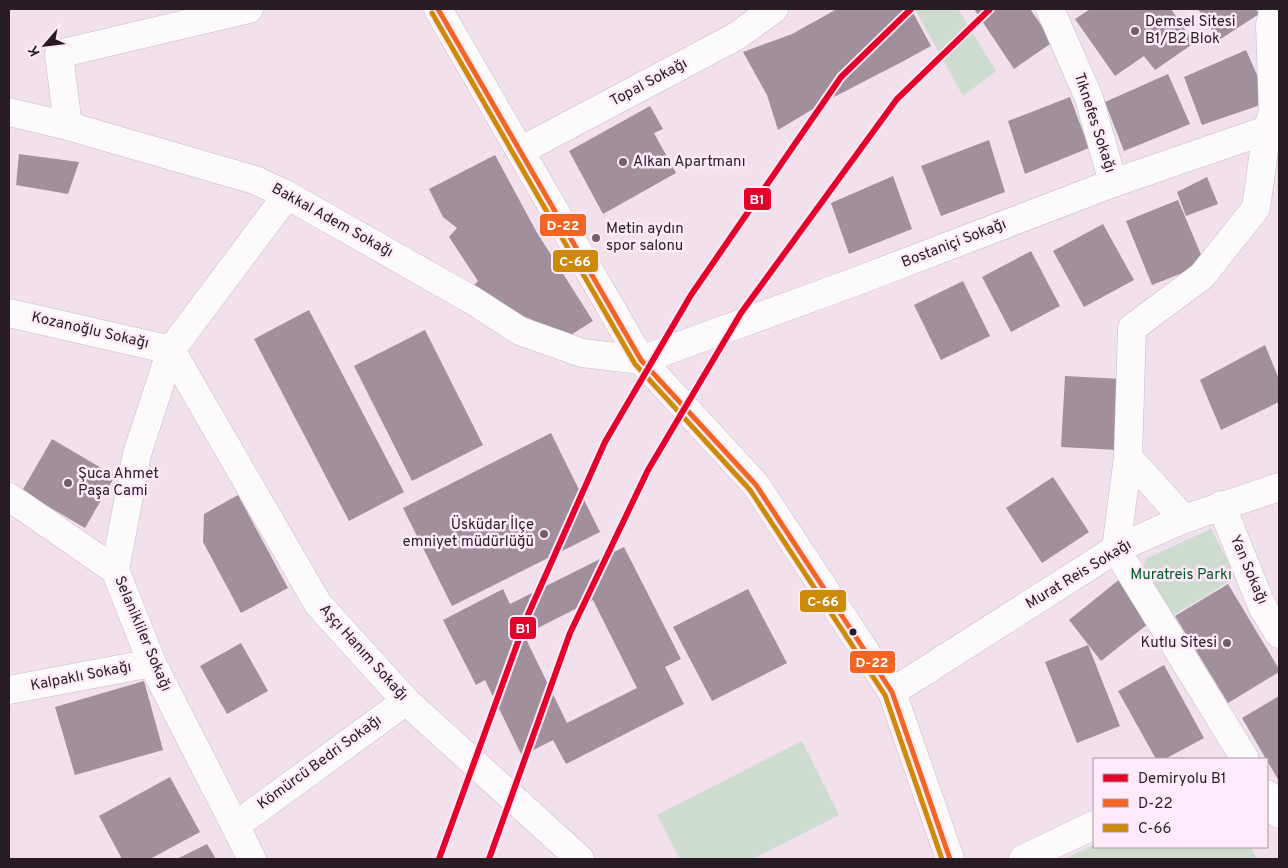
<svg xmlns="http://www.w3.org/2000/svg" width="1288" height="868" font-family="Overpass,sans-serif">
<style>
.green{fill:#cddccf}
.building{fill:#a1909c;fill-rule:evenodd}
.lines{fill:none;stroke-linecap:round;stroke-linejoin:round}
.minor-casing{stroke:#c8bbc4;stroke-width:29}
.minor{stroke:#fdfafc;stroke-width:28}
.bus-1-casing{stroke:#feeaf8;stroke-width:9}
.bus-2-casing{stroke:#feeaf8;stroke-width:9}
.bus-1{stroke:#f26522;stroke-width:5}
.bus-2{stroke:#cd8a07;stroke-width:5}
.rail-1-casing{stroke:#feeaf8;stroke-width:10}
.rail-1{stroke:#e4002b;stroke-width:6}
.poi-dot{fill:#6e616a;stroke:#feeaf8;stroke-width:2}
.bus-dot{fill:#271c24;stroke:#feeaf8;stroke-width:2}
.labels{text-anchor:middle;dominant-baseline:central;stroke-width:5;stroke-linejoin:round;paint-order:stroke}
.poi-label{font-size:15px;fill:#271c24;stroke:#feeaf8;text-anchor:start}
.street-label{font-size:15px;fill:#271c24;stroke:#feeaf8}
.park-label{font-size:15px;fill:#075829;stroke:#feeaf8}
.line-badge{stroke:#feeaf8;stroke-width:2}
.badge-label{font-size:14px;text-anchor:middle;font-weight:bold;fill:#fff}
</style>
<rect width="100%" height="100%" fill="#f2e0ec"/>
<g class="green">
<polygon points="915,9 958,9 996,71 963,96"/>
<polygon points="1211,529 1236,577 1171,617 1142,570 1147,558"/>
<polygon points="802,741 839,815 753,859 680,859 657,815"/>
<polygon points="1094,845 1094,847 1251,847 1257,859 1064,859"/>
</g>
<g class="building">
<polygon points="837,9 911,9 931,46 898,64 828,100 778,130 767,95 743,52 792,34"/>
<polygon points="974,9 1030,9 1053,42 1014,69"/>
<polygon points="1090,9 1171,9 1194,43 1155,70 1144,56 1115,76 1075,19"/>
<polygon points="1198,9 1256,9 1259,14 1219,40"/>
<polygon points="1246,50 1269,102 1202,125 1184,77"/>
<polygon points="1168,74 1190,124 1124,151 1105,102"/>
<polygon points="1070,97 1089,148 1025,174 1008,121"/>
<polygon points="650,106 663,129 654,133 676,173 603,214 569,151"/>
<polygon points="989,140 1005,192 941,216 921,166"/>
<polygon points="19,154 79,162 68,194 16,185"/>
<polygon points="495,155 536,231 593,321 569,336 500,306 472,287 478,281 449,237 457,228 443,217 429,189"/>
<polygon points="893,176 912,229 849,254 831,203"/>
<polygon points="1207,177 1218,204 1186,216 1177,192"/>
<polygon points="1178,200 1205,264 1152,285 1126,221"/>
<polygon points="1103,224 1134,280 1084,307 1053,251"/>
<polygon points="1031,251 1060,306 1011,332 982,277"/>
<polygon points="963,281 990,336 941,360 914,305"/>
<polygon points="309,310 404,492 349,521 254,339"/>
<polygon points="425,330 483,445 412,481 354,366"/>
<polygon points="1265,345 1279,379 1279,402 1221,430 1200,380"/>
<polygon points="1065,376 1122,379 1118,450 1061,447"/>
<polygon points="551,433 600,532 452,606 403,508"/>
<polygon points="52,439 115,476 85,528 22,491"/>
<polygon points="1053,477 1089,532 1042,563 1006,508"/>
<polygon points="238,495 288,588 241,613 203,542 204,514"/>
<path d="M624,547L681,659L665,667L684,704L566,764L553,740L522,756L485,680L476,685L443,620L503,589L510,604ZM593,600L637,688L567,723L524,635Z"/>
<polygon points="1120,579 1153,620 1101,661 1069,620"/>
<polygon points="1228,584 1279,669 1279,672 1228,703 1175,616"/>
<polygon points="748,589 787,663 712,701 673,627"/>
<polygon points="241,643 268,691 227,714 200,666"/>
<polygon points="1088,645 1120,726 1077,743 1045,662"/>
<polygon points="1164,665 1204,738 1165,759 1156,759 1118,691"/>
<polygon points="144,681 163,750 75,775 55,707"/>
<polygon points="1279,696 1279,781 1242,718"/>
<polygon points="170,777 200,832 150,859 122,859 99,816"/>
<polygon points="207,844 216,859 177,859"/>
</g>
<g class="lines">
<defs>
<g id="minor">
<polyline points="438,9 641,360 756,485 892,692 950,859"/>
<polyline points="1050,9 1089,98 1113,183"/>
<polyline points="9,112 68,126 255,180 287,195 472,300 520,331 582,353 641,360 857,281 1113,183 1267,130"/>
<polyline points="68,126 59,54 249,9"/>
<polyline points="520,151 735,37 774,9"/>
<polyline points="9,313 171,350 318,604 406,701 580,859"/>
<polyline points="1128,457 1184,519"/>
<polyline points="9,497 115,570"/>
<polyline points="1221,505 1262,606 1279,634"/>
<polyline points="9,690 152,663"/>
<polyline points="892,692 1116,549 1184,519 1279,487"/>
<polyline points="1245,759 1116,549 1128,457 1132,328 1202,276 1256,208 1267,130 1273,113 1270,25 1274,9"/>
<polyline points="1267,794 1279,814"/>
<polyline points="235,826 406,701"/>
<polyline points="252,859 152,663 115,570 137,454 171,350 287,195"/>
<polyline points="1023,859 1094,825"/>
</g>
</defs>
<use href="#minor" class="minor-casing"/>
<use href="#minor" class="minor"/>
<defs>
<polyline id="bus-1" points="438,9 641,360 756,485 892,692 950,859"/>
<polyline id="bus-2" points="432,13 635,364 750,490 885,695 942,859"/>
</defs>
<use href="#bus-1" class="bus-1-casing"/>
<use href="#bus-2" class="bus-2-casing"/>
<use href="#bus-1" class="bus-1"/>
<use href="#bus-2" class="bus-2"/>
<defs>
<g id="rail-1">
<polyline points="439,859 527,617 605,442 691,295 841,77 911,9"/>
<polyline points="489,859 570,633 648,470 741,313 897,99 990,9"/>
</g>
</defs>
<use href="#rail-1" class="rail-1-casing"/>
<use href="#rail-1" class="rail-1"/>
</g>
<g class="poi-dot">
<circle cx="1135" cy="31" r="5"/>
<circle cx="623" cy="162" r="5"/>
<circle cx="596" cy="238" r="5"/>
<circle cx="68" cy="483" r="5"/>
<circle cx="544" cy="534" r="5"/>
<circle cx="1227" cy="643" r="5"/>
</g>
<circle class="bus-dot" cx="853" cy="632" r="4.5"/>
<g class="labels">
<g class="poi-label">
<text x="1145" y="22">Demsel Sitesi<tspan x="1145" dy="17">B1/B2 Blok</tspan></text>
<text x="633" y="162">Alkan Apartmanı</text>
<text x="606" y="229">Metin aydın<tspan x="606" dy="17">spor salonu</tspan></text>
<text x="78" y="474">Şuca Ahmet<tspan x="78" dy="17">Paşa Cami</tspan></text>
<text x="534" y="525" text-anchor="end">Üsküdar İlçe<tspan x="534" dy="17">emniyet müdürlüğü</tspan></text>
<text x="1217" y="643" text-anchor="end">Kutlu Sitesi</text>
</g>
<g class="street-label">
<text transform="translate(649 83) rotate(-28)">Topal Sokağı</text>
<text transform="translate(1094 123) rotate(72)">Tıknefes Sokağı</text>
<text transform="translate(332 221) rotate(29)">Bakkal Adem Sokağı</text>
<text transform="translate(954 244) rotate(-21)">Bostaniçi Sokağı</text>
<text transform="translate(90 331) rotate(13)">Kozanoğlu Sokağı</text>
<text transform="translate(1248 570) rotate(67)">Yan Sokağı</text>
<text transform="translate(1079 575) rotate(-31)">Murat Reis Sokağı</text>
<text transform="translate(142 634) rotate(67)">Selanikliler Sokağı</text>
<text transform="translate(363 653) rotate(48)">Aşçı Hanım Sokağı</text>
<text transform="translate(81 677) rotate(-11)">Kalpaklı Sokağı</text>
<text transform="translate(320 763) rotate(-36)">Kömürcü Bedri Sokağı</text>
</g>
<g class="park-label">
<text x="1181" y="575">Muratreis Parkı</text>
</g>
</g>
<g class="line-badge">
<rect x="743" y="187" width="29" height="24" rx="5" fill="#e4002b"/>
<rect x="539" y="213" width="48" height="24" rx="5" fill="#f26522"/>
<rect x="552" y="249" width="47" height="24" rx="5" fill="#cd8a07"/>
<rect x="799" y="589" width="48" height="24" rx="5" fill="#cd8a07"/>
<rect x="509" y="616" width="28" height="24" rx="5" fill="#e4002b"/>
<rect x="849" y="650" width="47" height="24" rx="5" fill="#f26522"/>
</g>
<g class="badge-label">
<text x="757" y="204">B1</text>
<text x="563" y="230">D-22</text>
<text x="575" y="266">C-66</text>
<text x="823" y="606">C-66</text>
<text x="523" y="633">B1</text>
<text x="872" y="667">D-22</text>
</g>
<rect width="1288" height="868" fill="none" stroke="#271c24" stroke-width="20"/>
<rect x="1093" y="758" width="175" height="90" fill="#feeaf8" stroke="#a898a3"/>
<rect x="1103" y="774" width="25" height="8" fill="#e4002b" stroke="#a898a3"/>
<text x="1138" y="783" font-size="15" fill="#271c24">Demiryolu B1</text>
<rect x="1103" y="799" width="25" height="8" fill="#f26522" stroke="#a898a3"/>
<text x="1138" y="808" font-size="15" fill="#271c24">D-22</text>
<rect x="1103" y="824" width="25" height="8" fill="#cd8a07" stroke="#a898a3"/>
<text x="1138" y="833" font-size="15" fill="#271c24">C-66</text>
<g transform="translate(45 45) rotate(242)" stroke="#feeaf8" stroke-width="4" paint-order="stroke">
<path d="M0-4L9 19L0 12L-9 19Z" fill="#271c24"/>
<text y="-8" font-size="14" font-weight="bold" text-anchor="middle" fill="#271c24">K</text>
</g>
</svg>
